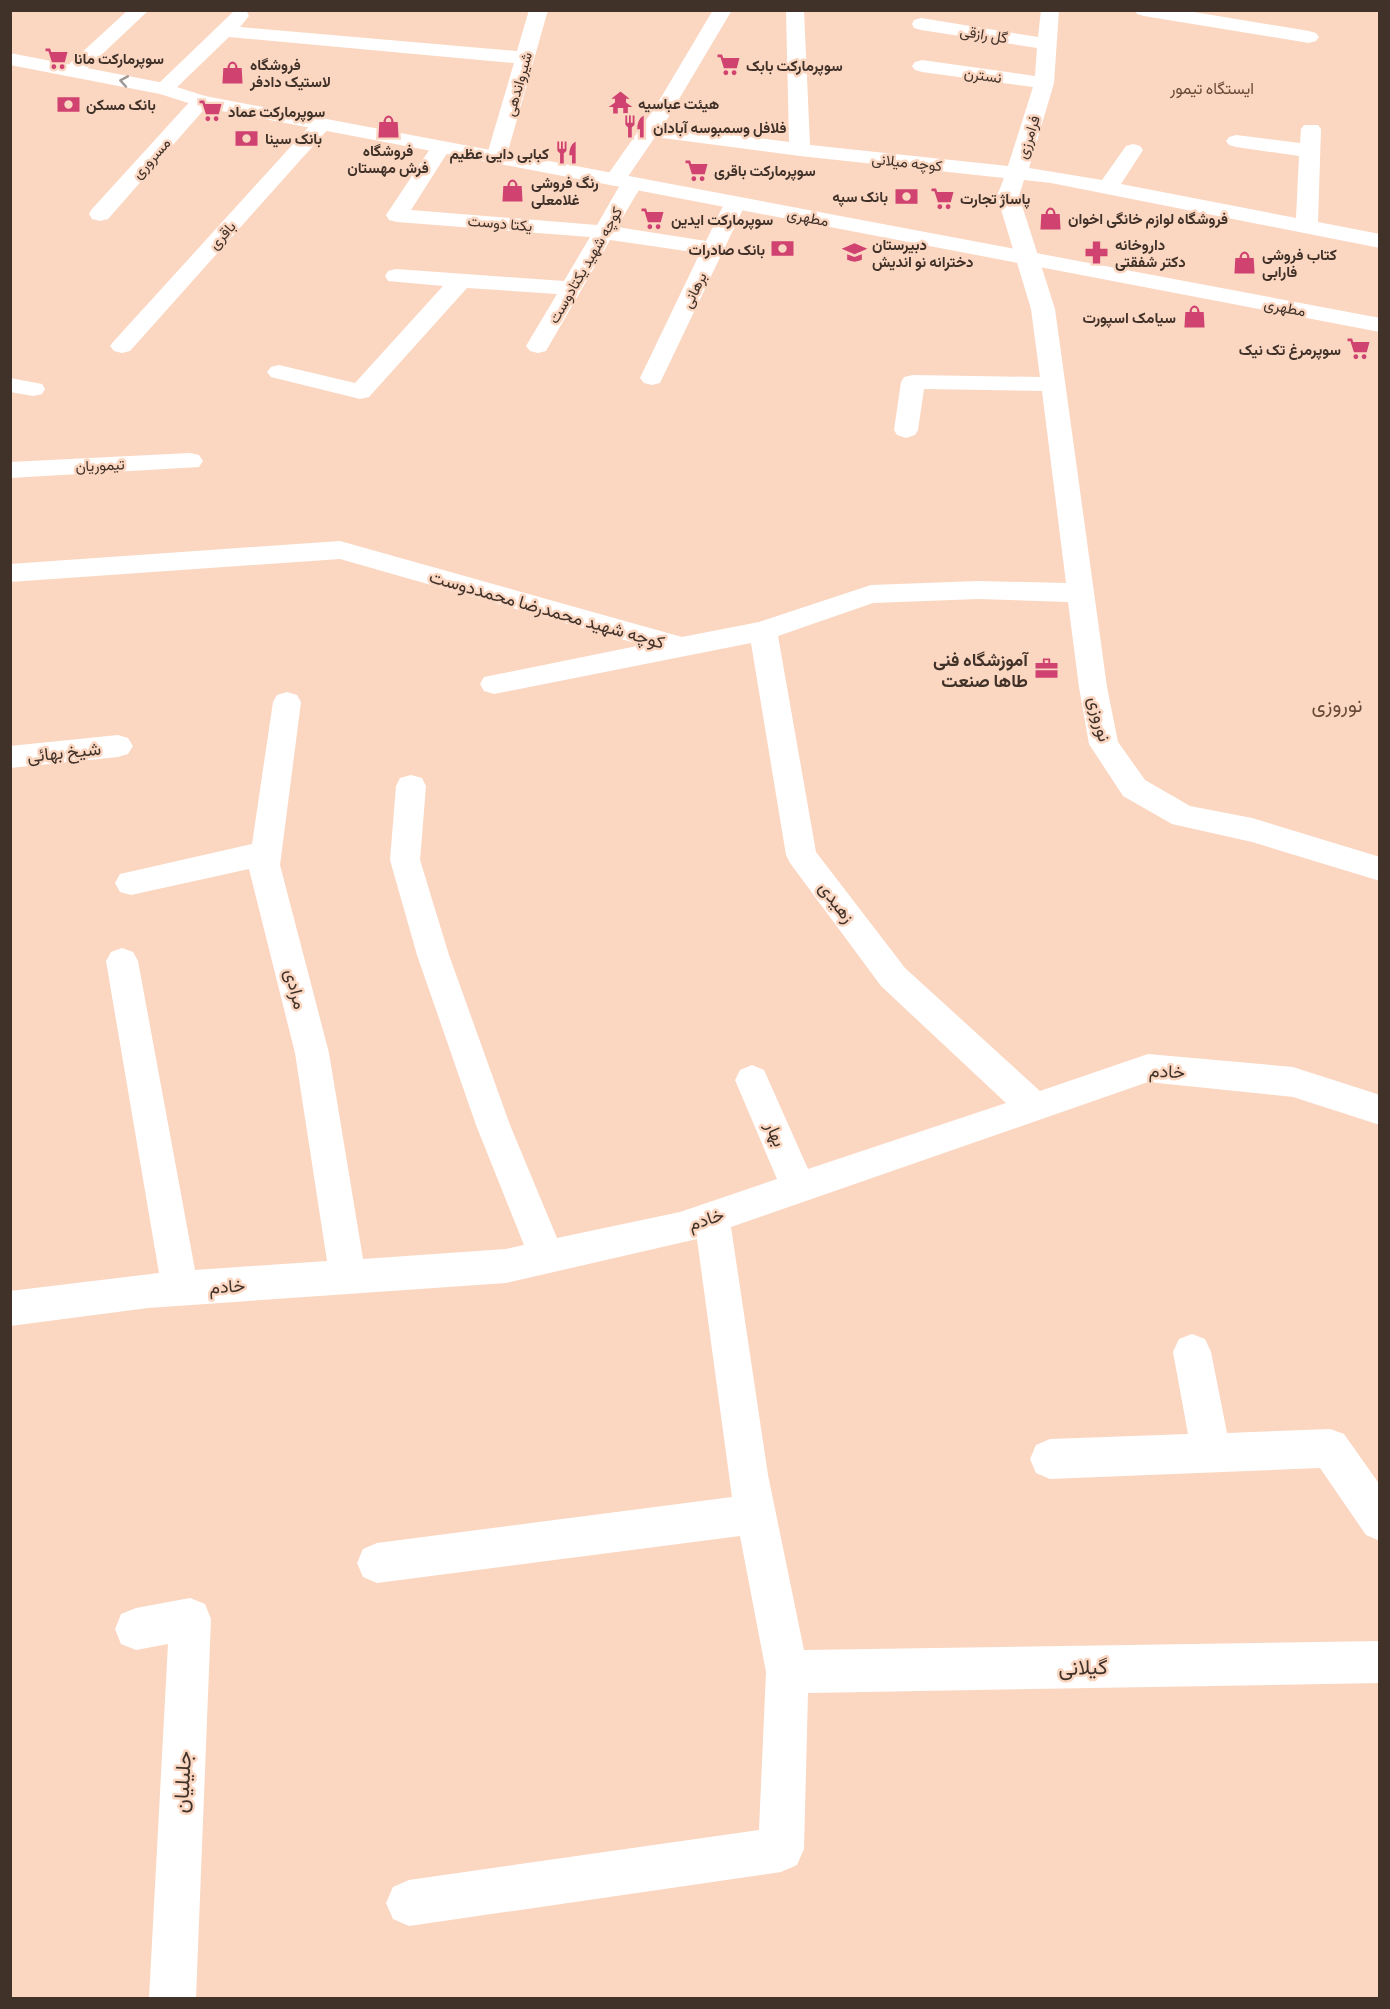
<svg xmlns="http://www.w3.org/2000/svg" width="1390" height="2009" font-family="'PT Sans Narrow',Vazirmatn,sans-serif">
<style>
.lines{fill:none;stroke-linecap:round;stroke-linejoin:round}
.minor{fill:#fff;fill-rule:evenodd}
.major{fill:#fff;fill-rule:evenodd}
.oneway{stroke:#a09894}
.labels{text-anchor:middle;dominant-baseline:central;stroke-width:5;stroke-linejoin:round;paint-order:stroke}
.far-street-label{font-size:15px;fill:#403129;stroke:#fbd7c2}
.far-poi-label{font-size:15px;font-weight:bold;fill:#403129;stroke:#fbd7c2;text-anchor:start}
.far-neighbourhood-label{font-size:16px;fill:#674937;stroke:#fbd7c2}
.street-label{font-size:18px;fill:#403129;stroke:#fbd7c2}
.poi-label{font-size:18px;font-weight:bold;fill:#403129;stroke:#fbd7c2;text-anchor:end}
.neighbourhood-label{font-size:20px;fill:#674937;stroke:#fbd7c2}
.near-street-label{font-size:21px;fill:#403129;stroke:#fbd7c2}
</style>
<rect width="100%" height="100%" fill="#fbd7c2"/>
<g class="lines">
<g class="minor">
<polygon points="128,10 149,10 79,76 65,76 62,72 65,68"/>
<polygon points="239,10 247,12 249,16 240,27 517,51 529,10 548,10 506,158 503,162 496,164 489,162 486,158 514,63 229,37 171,93 157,93 154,89 157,85 233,12"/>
<polygon points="713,10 732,10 663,126 789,142 786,10 804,10 810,145 1008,166 1033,87 922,72 915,70 912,66 915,62 922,60 1035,76 1037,48 921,30 914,28 912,24 914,20 921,18 1038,37 1041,10 1059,10 1054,83 1029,168 1102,180 1126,146 1133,144 1140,146 1143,150 1121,184 1296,218 1299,156 1236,147 1229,145 1226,141 1229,137 1236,135 1300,143 1301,129 1304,125 1318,125 1321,129 1318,222 1380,234 1380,248 1051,183 1024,180 1019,196 1055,309 1107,687 1118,742 1145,780 1190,806 1252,818 1380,857 1380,881 1252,842 1172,824 1123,796 1089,744 1079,687 1068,602 978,599 873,603 778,636 816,852 905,968 1040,1091 1148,1054 1293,1067 1380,1095 1380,1125 1293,1097 1148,1082 731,1227 768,1475 804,1650 1380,1641 1380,1683 808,1693 804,1849 797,1865 781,1872 409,1926 393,1919 386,1903 393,1887 409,1880 759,1830 766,1672 740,1536 377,1583 363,1577 357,1563 363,1549 377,1543 732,1497 697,1239 506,1283 148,1308 10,1326 10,1291 159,1273 106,961 111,952 122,948 133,952 138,961 195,1270 327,1261 295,1053 249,869 131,895 120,892 115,883 120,874 252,844 273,702 277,695 287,692 297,695 301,702 280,865 329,1053 363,1259 506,1249 524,1245 476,1125 417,955 390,860 396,786 400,778 411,775 422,778 426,786 420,860 449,955 510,1125 557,1238 680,1212 777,1179 735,1080 740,1070 752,1065 764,1070 808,1169 1006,1103 881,986 790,863 786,855 751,643 494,694 484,691 480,684 484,677 642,645 340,559 10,582 10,564 340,541 682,637 759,622 871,585 978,581 1066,583 1042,391 924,389 918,430 915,435 906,438 897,435 894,430 901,382 904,377 913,375 1040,377 1031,309 997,196 1004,178 800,156 655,137 627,178 640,178 643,183 617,227 706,241 727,198 735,197 743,198 746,203 660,383 652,385 644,383 640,378 700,253 610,240 546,351 538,353 530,351 526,346 557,294 467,288 369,397 360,399 271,377 267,372 271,367 279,365 355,383 443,286 388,281 385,276 388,271 396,269 564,281 590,237 397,222 389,220 386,215 434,143 441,141 448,143 451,147 411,210 597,225 620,185 608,184 604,180 656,106"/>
<polygon points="1135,10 1182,10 1309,31 1316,33 1319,37 1316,41 1309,43 1144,16 1137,14"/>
<polygon points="201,95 208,97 211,101 208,105 108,219 100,221 92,219 89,214 92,209 194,97"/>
<polygon points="322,118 329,120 332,124 329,128 130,351 122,353 114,351 110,346 114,341 315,120"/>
<polygon points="10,378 42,384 45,389 42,394 33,396 10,392"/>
<polygon points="190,453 199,455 203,461 199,467 10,478 10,462"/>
<polygon points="118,735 128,738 133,746 128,754 118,757 10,768 10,746"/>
<polygon points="1192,1334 1205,1339 1211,1352 1227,1433 1330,1429 1344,1434 1380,1485 1380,1541 1366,1535 1320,1468 1050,1479 1036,1473 1030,1459 1036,1445 1050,1439 1188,1434 1173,1352 1179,1339"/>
<polygon points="190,1598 205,1604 211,1619 196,1998 149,1998 168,1644 136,1650 121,1644 115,1629 121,1614 136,1608"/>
</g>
<polygon class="major" points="10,53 164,83 205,96 1380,318 1380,332 201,107 160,94 10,65"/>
</g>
<defs><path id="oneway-chevron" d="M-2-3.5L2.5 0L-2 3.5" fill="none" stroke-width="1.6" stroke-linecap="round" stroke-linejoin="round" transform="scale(1.5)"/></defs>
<use class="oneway" href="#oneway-chevron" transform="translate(124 81) rotate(-170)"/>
<defs>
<symbol id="supermarket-bare" viewBox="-9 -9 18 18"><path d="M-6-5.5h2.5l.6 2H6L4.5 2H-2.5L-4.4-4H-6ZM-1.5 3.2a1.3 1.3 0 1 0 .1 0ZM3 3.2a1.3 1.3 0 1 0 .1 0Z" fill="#d04270" stroke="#fbd7c2" stroke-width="2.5" paint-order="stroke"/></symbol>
<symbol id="shop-bare" viewBox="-9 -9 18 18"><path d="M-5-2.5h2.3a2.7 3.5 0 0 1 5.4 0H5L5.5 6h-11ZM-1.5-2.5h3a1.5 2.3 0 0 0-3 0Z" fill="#d04270" stroke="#fbd7c2" stroke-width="2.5" paint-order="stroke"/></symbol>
<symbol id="temple-bare" viewBox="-9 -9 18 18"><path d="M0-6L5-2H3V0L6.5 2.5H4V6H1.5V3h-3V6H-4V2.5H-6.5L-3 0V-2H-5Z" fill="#d04270" stroke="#fbd7c2" stroke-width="2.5" paint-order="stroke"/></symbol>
<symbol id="bank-bare" viewBox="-9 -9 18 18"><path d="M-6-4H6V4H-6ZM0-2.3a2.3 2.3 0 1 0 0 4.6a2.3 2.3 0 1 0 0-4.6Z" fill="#d04270" stroke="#fbd7c2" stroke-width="2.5" paint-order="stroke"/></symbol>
<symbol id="restaurant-bare" viewBox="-9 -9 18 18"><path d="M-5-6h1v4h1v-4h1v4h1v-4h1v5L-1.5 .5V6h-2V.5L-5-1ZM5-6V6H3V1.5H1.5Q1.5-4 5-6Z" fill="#d04270" stroke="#fbd7c2" stroke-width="2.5" paint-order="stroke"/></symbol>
<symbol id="school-bare" viewBox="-9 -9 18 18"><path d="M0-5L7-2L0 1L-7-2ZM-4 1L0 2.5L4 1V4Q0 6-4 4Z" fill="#d04270" stroke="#fbd7c2" stroke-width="2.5" paint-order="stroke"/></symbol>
<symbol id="pharmacy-bare" viewBox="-9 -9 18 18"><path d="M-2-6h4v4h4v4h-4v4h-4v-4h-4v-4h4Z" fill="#d04270" stroke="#fbd7c2" stroke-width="2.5" paint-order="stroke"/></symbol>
<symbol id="office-bare" viewBox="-9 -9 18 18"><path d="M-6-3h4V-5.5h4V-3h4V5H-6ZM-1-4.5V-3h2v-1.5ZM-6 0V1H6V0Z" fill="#d04270" stroke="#fbd7c2" stroke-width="2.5" paint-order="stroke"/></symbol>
</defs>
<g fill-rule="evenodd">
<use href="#supermarket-bare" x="40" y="42" width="33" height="33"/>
<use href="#supermarket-bare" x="712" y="48" width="33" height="33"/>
<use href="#shop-bare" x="216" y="56" width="33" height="33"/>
<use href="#temple-bare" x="604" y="86" width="33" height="33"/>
<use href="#bank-bare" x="52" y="88" width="33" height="33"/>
<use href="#supermarket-bare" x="194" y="94" width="33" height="33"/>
<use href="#shop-bare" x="372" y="110" width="33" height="33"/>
<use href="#restaurant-bare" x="618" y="110" width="33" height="33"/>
<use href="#bank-bare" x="230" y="122" width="33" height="33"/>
<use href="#restaurant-bare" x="550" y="136" width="33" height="33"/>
<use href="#supermarket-bare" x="680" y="154" width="33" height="33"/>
<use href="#shop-bare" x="496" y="174" width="33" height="33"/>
<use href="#bank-bare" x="890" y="180" width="33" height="33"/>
<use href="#supermarket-bare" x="926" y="182" width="33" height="33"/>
<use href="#shop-bare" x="1034" y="202" width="33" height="33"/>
<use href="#supermarket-bare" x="636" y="202" width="33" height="33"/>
<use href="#bank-bare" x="766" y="232" width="33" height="33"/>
<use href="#school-bare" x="838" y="236" width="33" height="33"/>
<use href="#pharmacy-bare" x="1080" y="236" width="33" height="33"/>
<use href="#shop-bare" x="1228" y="246" width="33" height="33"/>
<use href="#shop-bare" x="1178" y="300" width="33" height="33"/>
<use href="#supermarket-bare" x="1342" y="332" width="33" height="33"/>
<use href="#office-bare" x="1030" y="652" width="33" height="33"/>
</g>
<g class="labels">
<g class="far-street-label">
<text transform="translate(984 34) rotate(9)">گل رازقی</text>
<text transform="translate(983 75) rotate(8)">نسترن</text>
<text transform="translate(518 84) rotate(-74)">شیرواندهی</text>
<text transform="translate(1028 137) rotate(-72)">فرامرزی</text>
<text transform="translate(151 158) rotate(-48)">مسروری</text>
<text transform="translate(907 162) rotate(6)">کوچه میلانی</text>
<text transform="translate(808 217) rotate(11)">مطهری</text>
<text transform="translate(500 223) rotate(5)">یکتا دوست</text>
<text transform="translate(222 235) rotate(-48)">باقری</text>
<text transform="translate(585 265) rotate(-60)">کوچه شهید یکتادوست</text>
<text transform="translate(694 290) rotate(-64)">برهانی</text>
<text transform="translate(1285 307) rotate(11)">مطهری</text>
<text transform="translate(100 465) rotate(-3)">تیموریان</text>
</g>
<g class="far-poi-label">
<text x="74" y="58">سوپرمارکت مانا</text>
<text x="250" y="64">فروشگاه<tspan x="250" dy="17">لاستیک دادفر</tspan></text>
<text x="746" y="65">سوپرمارکت بابک</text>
<text x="638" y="103">هیئت عباسیه</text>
<text x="86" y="104">بانک مسکن</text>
<text x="228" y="111">سوپرمارکت عماد</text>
<text x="653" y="127">فلافل وسمبوسه آبادان</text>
<text x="265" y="138">بانک سینا</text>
<text x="388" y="150" text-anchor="middle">فروشگاه<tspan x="388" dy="17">فرش مهستان</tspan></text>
<text x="549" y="153" text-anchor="end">کبابی دایی عظیم</text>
<text x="714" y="170">سوپرمارکت باقری</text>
<text x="531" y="182">رنگ فروشی<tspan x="531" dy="17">غلامعلی</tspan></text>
<text x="888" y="196" text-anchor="end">بانک سپه</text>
<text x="960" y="198">پاساژ تجارت</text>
<text x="1068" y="218">فروشگاه لوازم خانگی اخوان</text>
<text x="671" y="219">سوپرمارکت ایدین</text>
<text x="872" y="244">دبیرستان<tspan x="872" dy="17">دخترانه نو اندیش</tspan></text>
<text x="1115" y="244">داروخانه<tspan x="1115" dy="17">دکتر شفقتی</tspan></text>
<text x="765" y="249" text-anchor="end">بانک صادرات</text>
<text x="1262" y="254">کتاب فروشی<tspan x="1262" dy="17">فارابی</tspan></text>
<text x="1176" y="317" text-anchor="end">سیامک اسپورت</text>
<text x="1341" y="349" text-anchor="end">سوپرمرغ تک نیک</text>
</g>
<g class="far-neighbourhood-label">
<text x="1212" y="88">ایستگاه تیمور</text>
</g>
<g class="street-label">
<text transform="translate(547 609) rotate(16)">کوچه شهید محمدرضا محمددوست</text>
<text transform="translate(1100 719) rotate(76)">نوروزی</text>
<text transform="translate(64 752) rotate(-6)">شیخ بهائی</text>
<text transform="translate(837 902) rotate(53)">زهیدی</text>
<text transform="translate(296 989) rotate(76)">مرادی</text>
<text transform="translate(1167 1071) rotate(2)">خادم</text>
<text transform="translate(776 1134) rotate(67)">بهار</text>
<text transform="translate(706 1219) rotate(-18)">خادم</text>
<text transform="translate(227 1286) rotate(-4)">خادم</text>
</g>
<g class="poi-label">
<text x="1028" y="659">آموزشگاه فنی<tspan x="1028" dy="21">طاها صنعت</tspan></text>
</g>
<g class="neighbourhood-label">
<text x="1337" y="705">نوروزی</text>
</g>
<g class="near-street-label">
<text transform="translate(1083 1667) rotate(-1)">گیلانی</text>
<text transform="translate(182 1782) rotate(-87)">جلیلیان</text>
</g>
</g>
<rect width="1390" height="2009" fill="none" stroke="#403129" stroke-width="24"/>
</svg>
